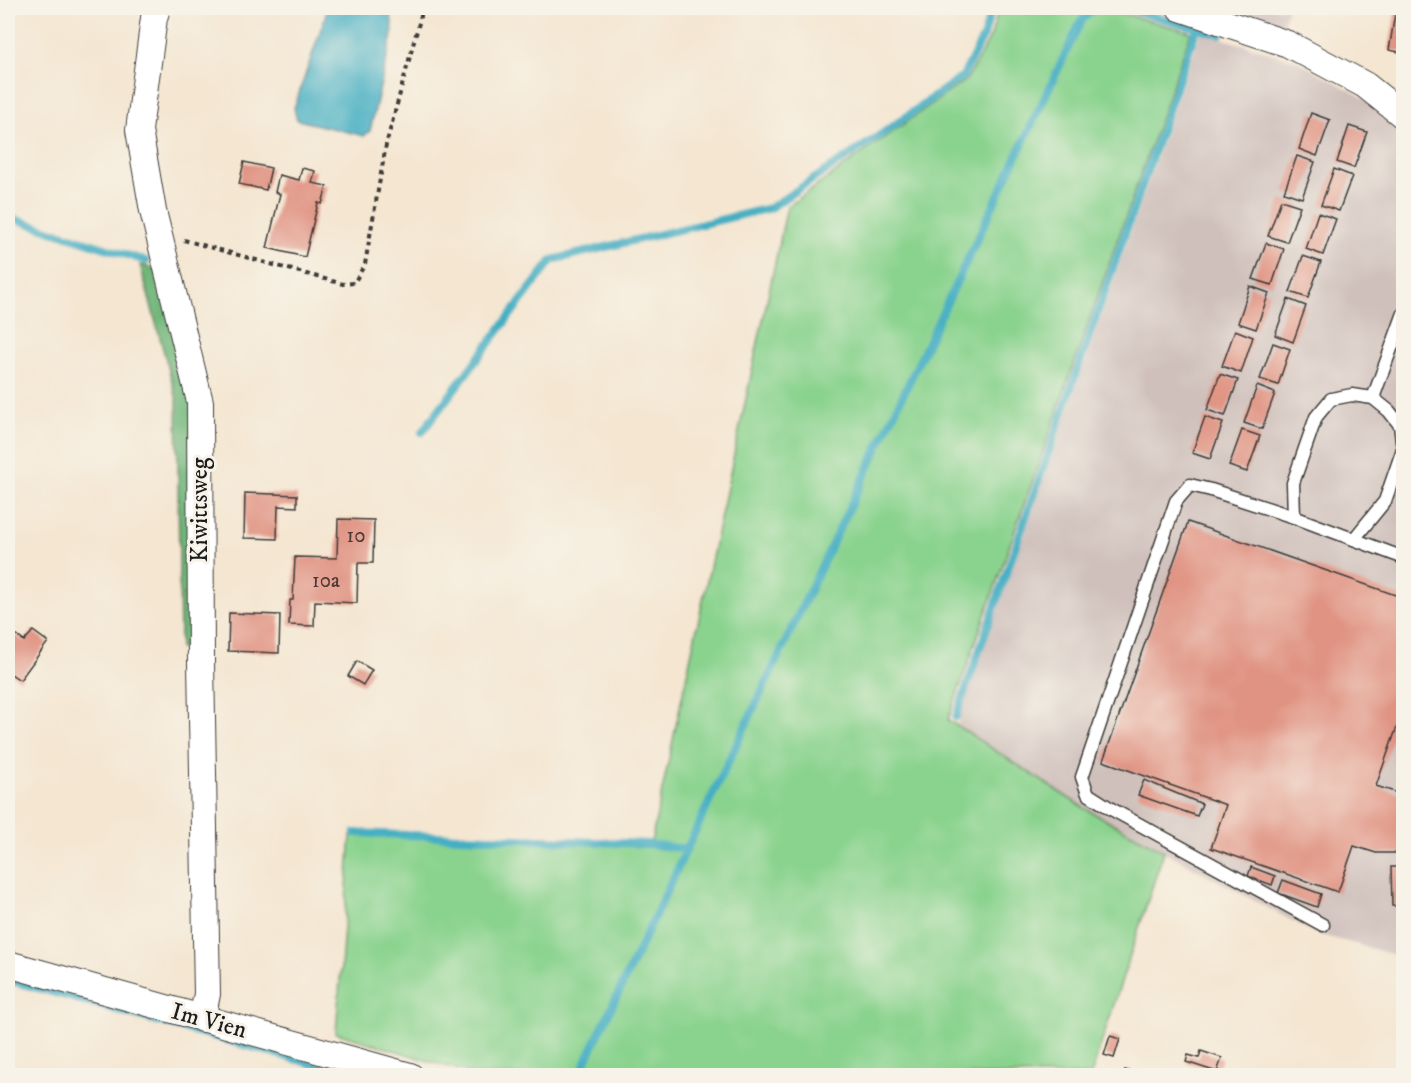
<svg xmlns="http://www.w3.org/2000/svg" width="1411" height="1083" font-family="'IM FELL DW Pica',serif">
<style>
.industrial{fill:#cfc0bb}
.green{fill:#8ad38e;stroke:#537855;stroke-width:1.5}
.forest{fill:#6fb579;stroke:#46684a;stroke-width:1.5}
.water{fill:#45afc3;stroke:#306670;stroke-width:1.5}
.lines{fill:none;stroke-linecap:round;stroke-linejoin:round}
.stream{stroke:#45afc3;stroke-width:8}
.building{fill:#e09382}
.lane-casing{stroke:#3c3a37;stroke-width:15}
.street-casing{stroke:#3c3a37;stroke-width:28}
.path{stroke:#3c3a37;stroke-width:4;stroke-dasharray:4.5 4.5;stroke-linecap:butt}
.lane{stroke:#fff;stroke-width:12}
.street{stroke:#fff;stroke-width:26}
.labels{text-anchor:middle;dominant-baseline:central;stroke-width:6;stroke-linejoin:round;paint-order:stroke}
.number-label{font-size:21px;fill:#4d3a36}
.street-label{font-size:24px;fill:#1c1c1c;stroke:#f7f3e8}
</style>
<rect width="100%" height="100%" fill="#f7f3e8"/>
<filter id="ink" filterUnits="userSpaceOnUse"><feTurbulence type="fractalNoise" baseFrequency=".0167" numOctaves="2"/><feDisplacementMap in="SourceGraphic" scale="12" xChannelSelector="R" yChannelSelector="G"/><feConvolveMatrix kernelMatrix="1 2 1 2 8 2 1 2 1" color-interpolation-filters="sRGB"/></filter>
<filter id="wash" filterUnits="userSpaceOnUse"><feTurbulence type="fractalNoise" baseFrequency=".008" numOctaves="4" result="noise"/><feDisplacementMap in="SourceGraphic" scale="24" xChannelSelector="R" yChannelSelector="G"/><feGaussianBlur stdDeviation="1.35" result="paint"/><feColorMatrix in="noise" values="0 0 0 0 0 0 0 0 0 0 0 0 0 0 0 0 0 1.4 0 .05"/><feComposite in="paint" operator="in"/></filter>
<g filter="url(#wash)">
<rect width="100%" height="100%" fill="#f4e6d1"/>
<g class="industrial">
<polygon points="1224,8 1288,8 1282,27"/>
<polygon points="1201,32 1297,61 1364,98 1404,132 1403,957 1314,933 1084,808 957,726"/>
</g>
<polygon class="green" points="999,8 1101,8 1191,32 948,720 1084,808 1164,851 1091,1075 476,1075 336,1033 351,835 650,847 787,207 967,79 991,36"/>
<polygon class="forest" points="140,265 162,270 194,401 195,649 180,648 177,400"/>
<polygon class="water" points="328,8 390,8 393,31 370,131 364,136 297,120 294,108"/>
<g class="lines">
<g class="stream">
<polyline points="1124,8 1220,34"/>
<polyline points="8,217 146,261"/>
<polyline points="422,432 552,260 770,208 883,133 963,76 984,35 992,8"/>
<polyline points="956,717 1197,28"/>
<polyline points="355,833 648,844 686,849"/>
<polyline points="8,980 331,1069"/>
<polyline points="584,1065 1081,21 1094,8"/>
</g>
</g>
<g id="blocks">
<g class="building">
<polygon points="1396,8 1404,8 1404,53 1389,50"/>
<polygon points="1311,113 1330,120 1317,156 1299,149"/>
<polygon points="1349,126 1367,132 1354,168 1337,162"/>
<polygon points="1297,156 1315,162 1302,198 1284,192"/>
<polygon points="244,162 271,168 266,190 239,184"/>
<polygon points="302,168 315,171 312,183 327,186 322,204 318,203 305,257 267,248 280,194 275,192 279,175 299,180"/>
<polygon points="1334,169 1352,176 1339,211 1321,205"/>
<polygon points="1281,200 1300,206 1287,242 1268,236"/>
<polygon points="1318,213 1336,219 1323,255 1306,249"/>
<polygon points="1266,243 1284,249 1272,285 1253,279"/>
<polygon points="1303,256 1321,262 1308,298 1290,292"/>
<polygon points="1250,286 1269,293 1256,329 1238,323"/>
<polygon points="1288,299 1306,306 1293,342 1275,335"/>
<polygon points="1235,330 1253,337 1241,373 1222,366"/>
<polygon points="1273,343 1290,349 1278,385 1260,379"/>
<polygon points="1220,374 1238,380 1225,416 1207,410"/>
<polygon points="1257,386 1275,393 1262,429 1244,423"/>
<polygon points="1205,417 1223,423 1210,459 1192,453"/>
<polygon points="1242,430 1260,436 1247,472 1229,466"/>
<polygon points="245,493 297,495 297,507 278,506 277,539 244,538"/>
<polygon points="338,519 374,520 373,563 358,563 357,603 315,601 314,626 289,625 290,600 293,600 295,557 337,558"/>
<polygon points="1188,522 1404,598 1404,707 1376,786 1404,795 1404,853 1376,853 1354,846 1338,892 1211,848 1226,805 1103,761"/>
<polygon points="229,613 280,615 279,653 228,651"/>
<polygon points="8,629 24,641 33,631 48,642 20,680 8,672"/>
<polygon points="357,661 372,670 363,685 348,676"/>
<polygon points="1144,780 1202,804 1197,816 1138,795"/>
<polygon points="1251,867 1275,876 1272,885 1248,876"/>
<polygon points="1391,867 1402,867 1402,906 1392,906"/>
<polygon points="1283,880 1321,894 1317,907 1278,893"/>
<polygon points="1110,1036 1120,1039 1114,1058 1104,1055"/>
<polygon points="1201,1051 1222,1058 1217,1072 1186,1062 1188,1055 1199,1058"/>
<polygon points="1125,1070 1140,1075 1140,1076 1123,1076"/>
</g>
</g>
</g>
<g filter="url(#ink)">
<use href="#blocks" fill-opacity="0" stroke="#3c3a37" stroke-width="1.5"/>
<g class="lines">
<defs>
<g id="lane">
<polyline points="1373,398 1404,313"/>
<polyline points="1294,517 1293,483 1316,417 1331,399 1352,395 1373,398 1389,411 1400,425 1403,449 1385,501 1354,539"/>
<polyline points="1323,925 1113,810 1088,794 1082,777 1176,501 1190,485 1211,490 1294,517 1404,558"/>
</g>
<g id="street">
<polyline points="157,8 154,18 139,130 153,211 200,402 201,663 207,994 202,1019"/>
<polyline points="1180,8 1288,44 1365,85 1404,116"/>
<polyline points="8,964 410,1076"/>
</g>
</defs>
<use href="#lane" class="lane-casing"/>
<use href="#street" class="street-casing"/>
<polyline class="path" points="184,240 343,284 354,283 365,264 386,145 423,8"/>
<use href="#lane" class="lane"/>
<use href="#street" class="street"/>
</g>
</g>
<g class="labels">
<g class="number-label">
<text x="356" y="536">10</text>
<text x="326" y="581">10a</text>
</g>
<g class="street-label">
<text transform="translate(200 510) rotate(-90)">Kiwittsweg</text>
<text transform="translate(209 1021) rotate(15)">Im Vien</text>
</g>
</g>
<rect width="1411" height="1083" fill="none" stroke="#f7f3e8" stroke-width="30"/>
</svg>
